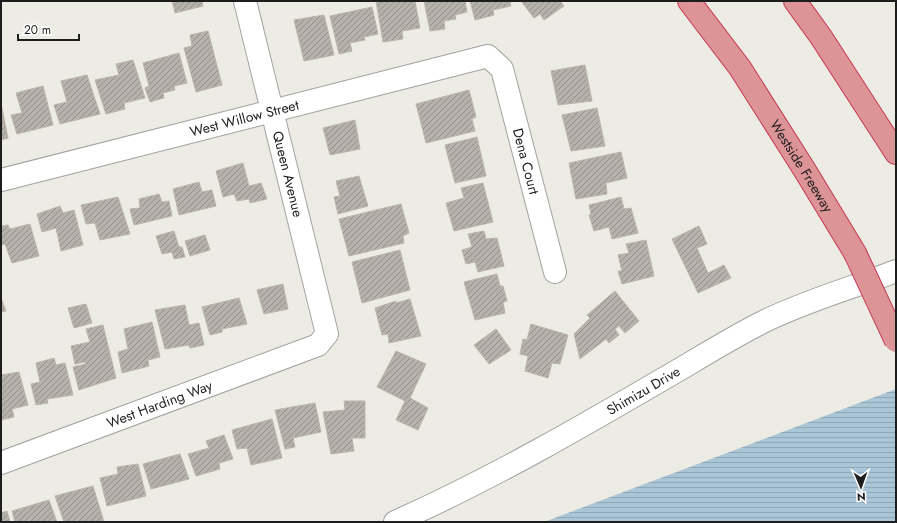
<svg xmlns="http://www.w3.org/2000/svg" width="897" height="523" font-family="Jost,sans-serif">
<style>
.water{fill:url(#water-rules)}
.building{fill:url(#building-hatch);stroke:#bdb5a8}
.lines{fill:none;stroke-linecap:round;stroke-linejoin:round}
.minor-casing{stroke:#a1a1a1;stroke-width:24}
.highway-casing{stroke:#c53752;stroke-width:24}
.minor{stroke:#fff;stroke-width:22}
.highway{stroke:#dc9497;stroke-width:22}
.highway-bridge-casing{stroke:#c53752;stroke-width:24;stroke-linecap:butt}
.highway-bridge{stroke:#dc9497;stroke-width:22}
.labels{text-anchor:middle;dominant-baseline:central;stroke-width:3.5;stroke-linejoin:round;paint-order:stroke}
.street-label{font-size:14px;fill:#1d1d1d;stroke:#fff}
</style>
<defs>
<pattern id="water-rules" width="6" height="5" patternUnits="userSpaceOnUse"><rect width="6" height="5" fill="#a9c5d6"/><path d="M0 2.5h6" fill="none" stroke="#91a9b7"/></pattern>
<pattern id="building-hatch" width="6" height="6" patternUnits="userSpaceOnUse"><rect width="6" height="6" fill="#b6b1aa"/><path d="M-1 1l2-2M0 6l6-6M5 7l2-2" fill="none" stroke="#938f8a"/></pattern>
</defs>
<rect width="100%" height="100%" fill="#edece4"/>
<polygon class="water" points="896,389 896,522 544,522"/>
<g class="building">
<polygon points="172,1 202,1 203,6 175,13"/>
<polygon points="376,1 415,1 420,28 402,31 403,39 383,42"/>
<polygon points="424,1 465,1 467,12 455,15 456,19 444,21 445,29 430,31"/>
<polygon points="470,1 510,1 511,6 493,10 494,15 475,20"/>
<polygon points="521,1 560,1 564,6 544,20 540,14 534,18"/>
<polygon points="372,7 378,34 364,37 365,40 350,43 352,51 339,54 330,16"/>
<polygon points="324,15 334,55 304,61 294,20"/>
<polygon points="208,31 222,85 196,92 184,48 192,46 190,35"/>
<polygon points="179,53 187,83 174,86 175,90 163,93 164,98 150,102 145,88 149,86 143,63"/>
<polygon points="133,60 145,98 124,103 125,109 106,114 95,80 119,75 116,64"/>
<polygon points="585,65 592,101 558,105 551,71"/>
<polygon points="87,75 100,114 60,124 54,105 67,102 61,81"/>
<polygon points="43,86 53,125 17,134 11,115 22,113 16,93"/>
<polygon points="469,90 476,117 472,119 475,131 426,143 416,104"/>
<polygon points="1,103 8,138 1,140"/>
<polygon points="597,108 605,146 571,151 562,115"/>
<polygon points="355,120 360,149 330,155 323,128"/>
<polygon points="477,137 486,176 455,183 445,145"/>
<polygon points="621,152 627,178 606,183 607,194 576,199 569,163"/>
<polygon points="243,163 249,186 261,183 267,199 250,203 249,199 237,201 234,194 223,197 216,171"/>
<polygon points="359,176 368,206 338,214 334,197 340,196 336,181"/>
<polygon points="199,182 202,192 212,190 216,206 179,215 173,189"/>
<polygon points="483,183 493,222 454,231 446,203 464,198 461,188"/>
<polygon points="159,194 162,202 169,201 172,216 134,225 130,209 140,208 139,199"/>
<polygon points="118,197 130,234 100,240 95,223 86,224 81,205"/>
<polygon points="621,197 624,209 631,208 638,233 612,239 609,227 594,231 589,215 591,214 589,205"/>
<polygon points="401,204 409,233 403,236 404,243 349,256 339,219"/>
<polygon points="60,206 63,213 74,210 83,245 61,251 56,228 42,232 37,214"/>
<polygon points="30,224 39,256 12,263 5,244 1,245 1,226 8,225 10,229"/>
<polygon points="699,226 707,244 697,248 708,273 724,265 731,278 698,293 672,239"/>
<polygon points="174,231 179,247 182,247 185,257 174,259 172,252 162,254 156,236"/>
<polygon points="484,231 486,239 497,238 504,266 478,272 475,262 466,264 462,250 472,247 468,234"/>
<polygon points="205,235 210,250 190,256 185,241"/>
<polygon points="646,240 654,276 622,284 618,271 622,271 618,255 629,253 626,244"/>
<polygon points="400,250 410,290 362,303 352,262"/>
<polygon points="497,274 500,286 503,286 507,301 503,302 505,313 475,320 464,282"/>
<polygon points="283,284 288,309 264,314 257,290"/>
<polygon points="615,291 639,321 625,333 619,326 615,329 619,335 609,343 606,339 580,359 574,334 590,318 587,315"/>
<polygon points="1,298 6,311 1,312"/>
<polygon points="239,298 247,324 222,329 222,332 210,335 202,307"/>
<polygon points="410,299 421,336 389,343 388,334 382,335 375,308 396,301 396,303"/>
<polygon points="86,304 92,323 74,328 68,308"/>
<polygon points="185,305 189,325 199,323 204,345 190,348 189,345 165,349 155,310"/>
<polygon points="152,322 160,357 148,360 149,366 122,373 118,352 128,349 124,329"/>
<polygon points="531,324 568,335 560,364 552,363 548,378 525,371 528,356 520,354 523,339 527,340"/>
<polygon points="103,325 116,378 79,390 73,367 86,364 85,362 75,364 71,346 90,342 86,329"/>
<polygon points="496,329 511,350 489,364 474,345"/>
<polygon points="396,351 426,364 410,398 428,408 418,430 396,420 405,401 377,387"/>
<polygon points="54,358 56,365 65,363 73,395 47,399 48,403 36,405 31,384 40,382 36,363"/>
<polygon points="19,372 28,405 12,409 14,417 1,420 1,375"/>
<polygon points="344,401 365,401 365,438 352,438 354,451 331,454 323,412 345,410"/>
<polygon points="315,403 321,432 293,438 295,447 285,449 275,410"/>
<polygon points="272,419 282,458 251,465 247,448 237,449 232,430"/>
<polygon points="224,435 233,459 219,463 220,469 196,476 188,454 209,448 206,441"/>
<polygon points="180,454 189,479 151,489 143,464"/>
<polygon points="138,464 146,496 107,506 100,478 118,474 117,467"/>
<polygon points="93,486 104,522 64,522 55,496"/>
<polygon points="49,500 57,522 15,522 12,511"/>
<polygon points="7,511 10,522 1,522 1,513"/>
</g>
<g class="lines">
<defs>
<g id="minor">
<path id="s1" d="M1,180L488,56L502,69L555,272"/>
<path id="s2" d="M1,463L318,345L327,334L245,1"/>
<path id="s3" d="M395,522C494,478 588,423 682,368C709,352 735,336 763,322C805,301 852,288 896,271"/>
</g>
<g id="highway">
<path id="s4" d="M689,1L740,68L804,169L855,253"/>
<polyline points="795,1 821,37 896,153"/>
</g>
</defs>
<use href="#minor" class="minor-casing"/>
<use href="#highway" class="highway-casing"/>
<use href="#minor" class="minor"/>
<use href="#highway" class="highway"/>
<defs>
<polyline id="highway-bridge" points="855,253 896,341"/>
</defs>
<use href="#highway-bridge" class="highway-bridge-casing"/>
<use href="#highway-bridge" class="highway-bridge"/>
</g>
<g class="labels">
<g class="street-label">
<text stroke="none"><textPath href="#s1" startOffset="251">West Willow Street</textPath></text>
<text stroke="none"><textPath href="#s1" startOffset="617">Dena Court</textPath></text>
<text stroke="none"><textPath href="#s4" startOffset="200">Westside Freeway</textPath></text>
<text transform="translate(288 174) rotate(76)">Queen Avenue</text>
<text stroke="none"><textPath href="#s3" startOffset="281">Shimizu Drive</textPath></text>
<text stroke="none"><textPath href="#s2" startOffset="169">West Harding Way</textPath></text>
</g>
</g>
<rect width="897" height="523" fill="none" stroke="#1d1d1d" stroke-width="4"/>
<g transform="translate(861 487) rotate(178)" stroke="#ffffff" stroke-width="3" paint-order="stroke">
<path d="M0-3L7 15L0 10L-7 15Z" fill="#1d1d1d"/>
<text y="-6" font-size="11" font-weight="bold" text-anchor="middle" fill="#1d1d1d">N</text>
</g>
<path d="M18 34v6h61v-6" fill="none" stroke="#1d1d1d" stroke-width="2"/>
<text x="24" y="34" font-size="12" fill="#1d1d1d" stroke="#ffffff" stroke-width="3" paint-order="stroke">20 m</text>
</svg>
